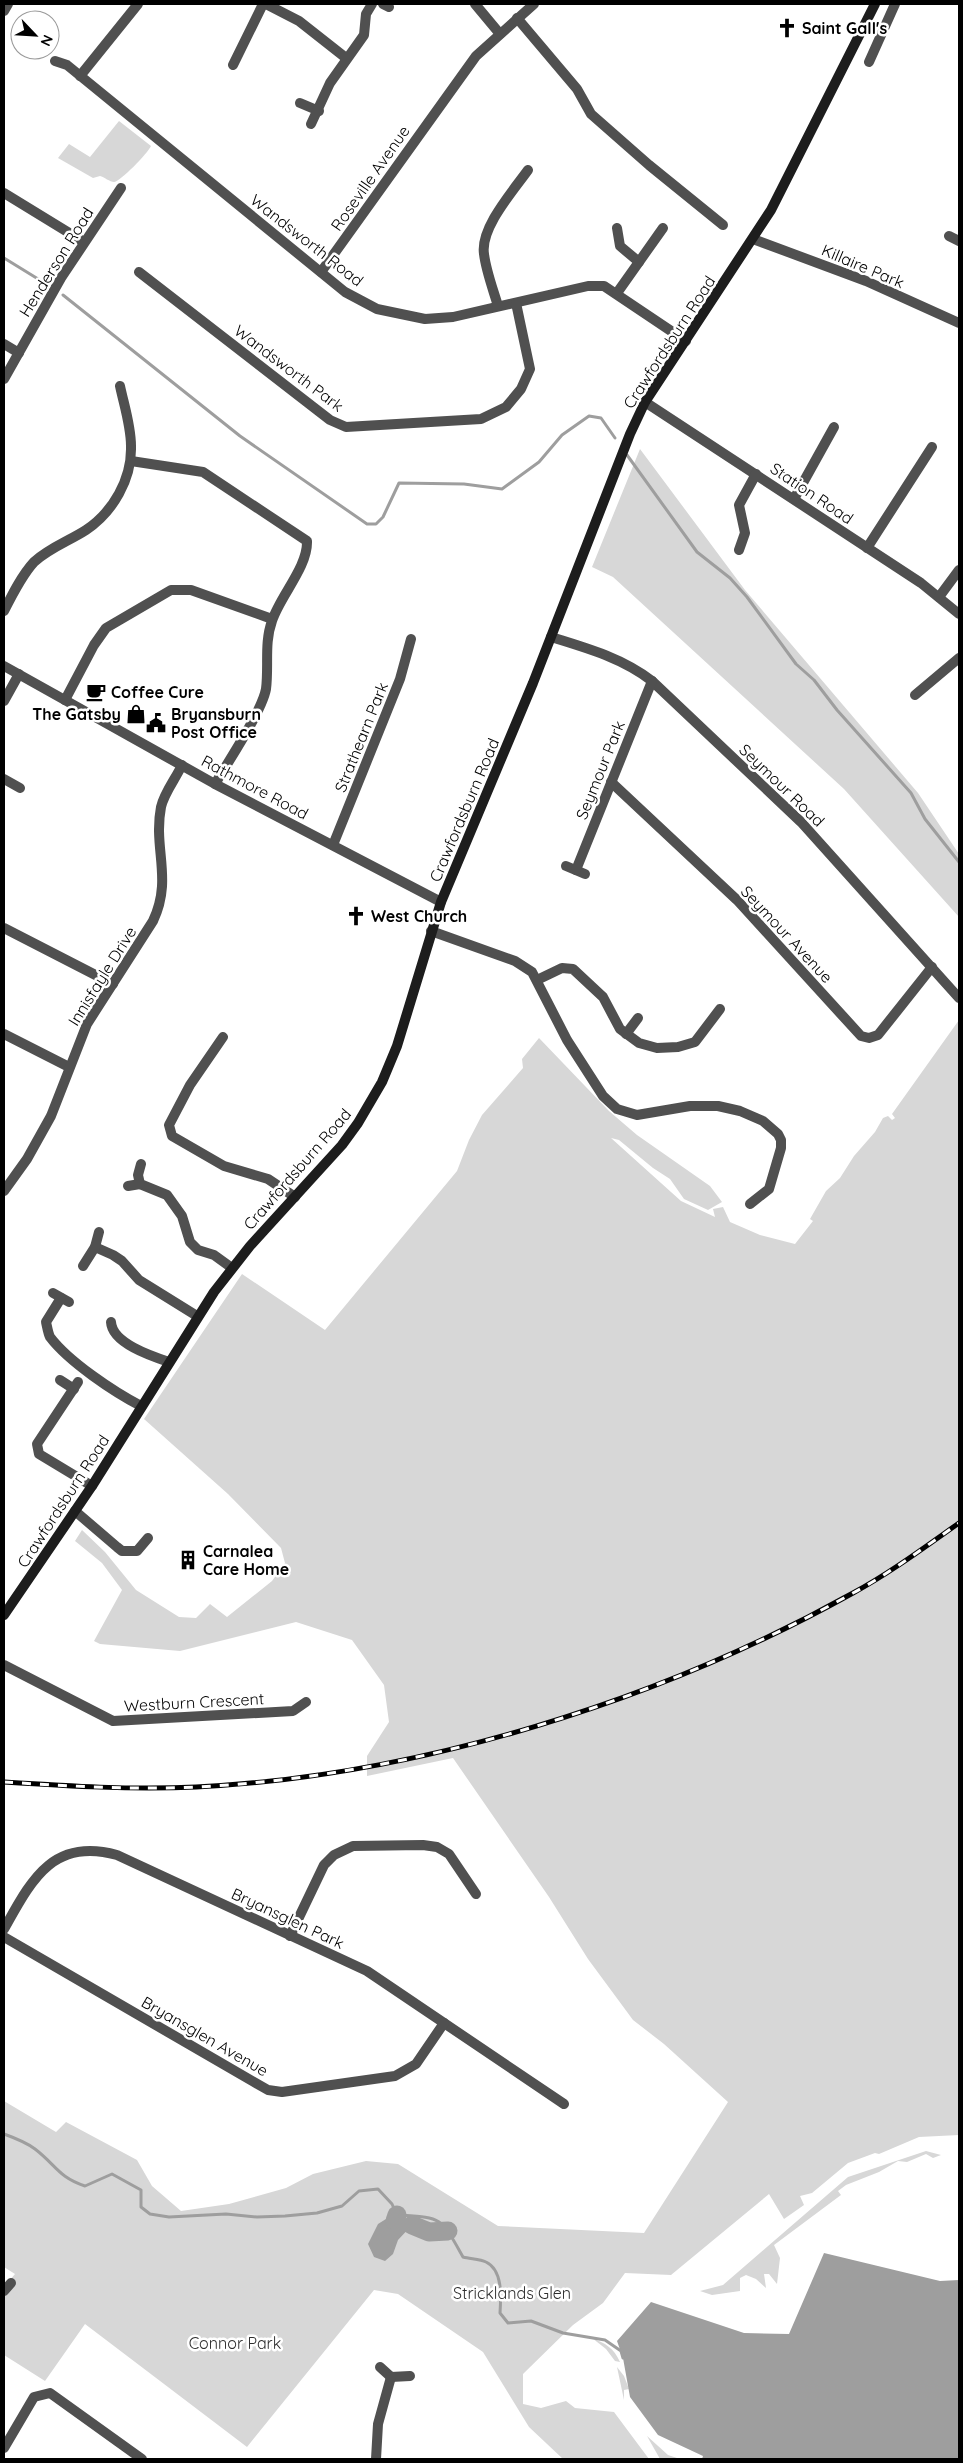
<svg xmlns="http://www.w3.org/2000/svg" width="963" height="2463" font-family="Quicksand,sans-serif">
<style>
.green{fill:#d7d7d7}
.water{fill:#9e9e9e}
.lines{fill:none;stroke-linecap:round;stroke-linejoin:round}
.stream{stroke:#9e9e9e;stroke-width:3}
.river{stroke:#9e9e9e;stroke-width:19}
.minor{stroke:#505050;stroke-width:10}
.tertiary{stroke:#505050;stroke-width:10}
.secondary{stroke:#1d1d1d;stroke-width:10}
.rail-casing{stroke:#000;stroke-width:5}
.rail{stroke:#fff;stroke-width:3;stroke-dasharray:9;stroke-linecap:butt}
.labels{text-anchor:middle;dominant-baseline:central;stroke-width:5;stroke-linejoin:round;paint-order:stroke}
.poi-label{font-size:16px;font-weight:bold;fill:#000;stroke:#fff;text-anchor:start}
.street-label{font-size:16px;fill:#000;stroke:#fff}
.park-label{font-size:16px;fill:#2e2e2e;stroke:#fff}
</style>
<rect width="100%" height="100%" fill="#fff"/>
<g class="green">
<path d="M119,121L151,146C148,153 120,182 114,182C110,182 104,177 100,176L93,178L58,158L69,144L90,157Z"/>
<polygon points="640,449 745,590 918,793 959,854 959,917 844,789 613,577 592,567"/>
<polygon points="959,1020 959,2135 919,2137 879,2154 875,2153 848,2163 812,2193 800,2196 804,2205 784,2219 769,2194 671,2275 625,2273 603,2303 573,2325 523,2374 523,2404 541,2408 566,2401 575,2408 614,2412 649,2459 563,2459 529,2427 483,2352 398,2294 374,2290 247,2447 85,2324 45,2381 4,2355 4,2287 15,2274 4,2267 4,2101 56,2132 66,2122 137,2160 152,2186 181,2211 229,2204 286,2188 313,2174 366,2161 398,2164 498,2226 644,2233 728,2102 664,2044 633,2020 588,1959 549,1897 453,1758 367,1776 367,1756 389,1722 384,1685 352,1640 296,1622 180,1651 100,1644 94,1641 122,1590 102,1563 75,1541 82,1530 105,1552 136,1590 179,1617 196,1618 210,1604 227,1617 272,1581 285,1563 281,1548 228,1494 144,1419 242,1274 325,1330 457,1171 469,1140 482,1115 523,1068 522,1059 539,1038 609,1111 637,1135 710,1186 722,1202 708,1210 684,1199 670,1179 653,1168 619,1140 611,1138 681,1201 715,1217 713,1209 723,1207 730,1222 760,1235 795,1244 813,1221 810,1219 826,1191 840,1178 854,1156 875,1132 883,1118 888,1116 892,1120 895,1118 892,1114"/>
<polygon points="926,2151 941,2155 933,2158 926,2154 907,2162 898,2161 879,2172 846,2185 838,2191 841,2195 774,2245 780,2258 777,2284 769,2274 764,2274 766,2288 756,2279 746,2275 740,2278 740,2291 712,2295 700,2291 723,2285 848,2177"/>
<path d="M592,2338C605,2343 614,2348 620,2362L615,2361L606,2349Z"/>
<polygon points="617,2367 624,2376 629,2389 624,2390 624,2400"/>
<polygon points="647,2436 668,2455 680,2459 660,2459"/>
</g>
<g class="water">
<polygon points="386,2219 412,2225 398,2240 393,2254 385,2261 374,2257 368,2244 378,2224"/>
<polygon points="824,2253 940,2281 959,2280 959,2459 702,2459 703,2456 658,2435 630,2397 623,2358 617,2341 651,2302 744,2333 789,2334"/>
</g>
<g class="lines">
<g class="stream">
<polyline points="4,258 43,282"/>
<polyline points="63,295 240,436 367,524 376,524 383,517 399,483 464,484 502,489 539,462 562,435 589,416 601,418 615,438"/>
<polyline points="627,455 697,552 730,578 747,597 796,664 814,680 837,710 911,793 925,819 959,862"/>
<path d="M4,2134C15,2138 26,2142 35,2149C56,2165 58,2177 85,2186L112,2174L141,2190V2207L150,2214L169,2217L226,2214L257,2217L285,2216L317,2213L342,2206L359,2191L378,2189L392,2204L397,2215C443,2218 440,2216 463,2257C470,2259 480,2259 486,2262C503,2270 501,2297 500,2313L508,2323L531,2321L563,2333L605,2340L621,2351L623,2358"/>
</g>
<g class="river">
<polyline points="395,2221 397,2215"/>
<polyline points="412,2225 429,2232 448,2231"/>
</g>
<g class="minor">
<polyline points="266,4 299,21 346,58"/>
<polyline points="383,4 389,7"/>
<polyline points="475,4 500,34"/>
<polyline points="4,11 8,4"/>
<polyline points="517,18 577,89 591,114 649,165 723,225"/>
<polyline points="55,61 67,65 345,292 377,309 425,319 453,317 588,286 604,286 686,341"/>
<polyline points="869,62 895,4"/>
<polyline points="233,65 263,4"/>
<polyline points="80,76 138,4"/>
<polyline points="300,103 319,111"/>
<polyline points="311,124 330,83 364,35 366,14 372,4"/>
<polyline points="4,193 84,242"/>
<polyline points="617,228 620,246 639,262"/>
<polyline points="949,236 959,241"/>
<polyline points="753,239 866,281 959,323"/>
<polyline points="139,272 330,420 346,427 481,419 506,407 521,389 530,369 516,303"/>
<polyline points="321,272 476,56 534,4"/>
<polyline points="617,293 663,228"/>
<path d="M498,306C493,289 486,271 484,254C480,228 513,191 528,170"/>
<polyline points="4,344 19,353"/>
<polyline points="4,379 61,278 121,188"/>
<polyline points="645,402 921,583 959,614"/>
<path d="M131,461L203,472L307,541C308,567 280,596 272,621C264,643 269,666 266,689C262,711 228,762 215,784"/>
<polyline points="794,499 834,427"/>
<polyline points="867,548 932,447"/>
<polyline points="739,550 745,533 739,505 756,474"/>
<polyline points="939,597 959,570"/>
<path d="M4,611C12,595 22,575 34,562C49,548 69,541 86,530C113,512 132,479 131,446C131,426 124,405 120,386"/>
<path d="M551,637C587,648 622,658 652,681L801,822L959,998"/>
<polyline points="915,695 959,658"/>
<polyline points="65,700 94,645 106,628 171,590 191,590 272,619"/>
<polyline points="4,701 19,674"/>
<polyline points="4,779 20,788"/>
<polyline points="611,782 737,900 861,1036 869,1038 878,1035 932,967"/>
<polyline points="333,845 400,679 411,639"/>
<polyline points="566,866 585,874"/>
<polyline points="576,870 652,681"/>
<polyline points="4,928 113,984"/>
<polyline points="431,931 515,961 532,972 567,1040 603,1096 617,1109 637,1115 690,1106 718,1106 740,1111 763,1121 778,1134 781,1140 781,1148 769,1189 750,1204"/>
<polyline points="537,980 562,968 573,969 603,997 620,1029 639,1043 657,1048 678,1047 695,1042 720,1009"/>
<polyline points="4,1034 69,1067"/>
<polyline points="626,1034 638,1018"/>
<polyline points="223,1037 190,1085 169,1125 172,1136 224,1166 268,1179 295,1197"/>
<polyline points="141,1164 138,1175 140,1184 167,1195 182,1216 190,1242 198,1250 214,1255 232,1268"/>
<polyline points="128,1186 140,1184"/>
<path d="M4,1191L27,1159L51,1116L87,1024L153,921C173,879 153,849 161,807C164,793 176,778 182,765"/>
<polyline points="95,1247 113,1255 122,1261 139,1280 197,1316"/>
<polyline points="83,1266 95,1247 99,1232"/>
<polyline points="53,1293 69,1302"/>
<path d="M61,1298L46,1322C47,1326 48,1333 50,1337C69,1362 114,1392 141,1406"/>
<path d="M111,1322C112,1343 151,1356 169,1362"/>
<polyline points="60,1380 74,1389"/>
<polyline points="78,1382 37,1444 39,1454 92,1486"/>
<polyline points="75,1511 117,1547 122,1551 137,1551 148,1538"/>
<polyline points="4,1665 113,1721 293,1711 306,1702"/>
<path d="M4,1929C31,1881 52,1837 117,1855L367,1971L564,2104"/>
<polyline points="290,1936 324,1865 334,1855 353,1846 423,1845 437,1847 449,1854 476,1894"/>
<polyline points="4,1937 254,2082 268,2090 282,2092 395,2076 416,2064 444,2023"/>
<polyline points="4,2291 11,2283"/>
<polyline points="380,2367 391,2377 410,2376"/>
<polyline points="4,2448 34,2397 50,2393 142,2459"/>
<polyline points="376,2459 378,2424 391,2377"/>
</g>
<polyline class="tertiary" points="4,666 215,784 441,902"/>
<polyline class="secondary" points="4,1615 92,1486 214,1292 250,1246 342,1145 358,1123 382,1082 397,1046 441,902 533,683 630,434 645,402 771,210 875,4"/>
<defs>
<path id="rail" d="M4,1782C68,1786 132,1790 196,1787C419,1776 659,1701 853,1593C890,1573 925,1547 959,1523"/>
</defs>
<use href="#rail" class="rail-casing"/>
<use href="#rail" class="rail"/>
</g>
<defs>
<symbol id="church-bare" viewBox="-9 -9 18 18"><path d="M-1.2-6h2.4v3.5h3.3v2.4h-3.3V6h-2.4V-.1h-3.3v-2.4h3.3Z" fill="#000" stroke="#fff" stroke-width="2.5" paint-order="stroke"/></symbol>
<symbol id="cafe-bare" viewBox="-9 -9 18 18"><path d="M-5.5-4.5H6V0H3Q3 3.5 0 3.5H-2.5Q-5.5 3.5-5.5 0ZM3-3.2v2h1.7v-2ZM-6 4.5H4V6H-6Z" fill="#000" stroke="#fff" stroke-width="2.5" paint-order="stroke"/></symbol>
<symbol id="shop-bare" viewBox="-9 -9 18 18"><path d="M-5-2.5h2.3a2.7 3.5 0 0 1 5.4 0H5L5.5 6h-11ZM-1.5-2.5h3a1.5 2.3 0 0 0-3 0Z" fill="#000" stroke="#fff" stroke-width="2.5" paint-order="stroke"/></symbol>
<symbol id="civic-bare" viewBox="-9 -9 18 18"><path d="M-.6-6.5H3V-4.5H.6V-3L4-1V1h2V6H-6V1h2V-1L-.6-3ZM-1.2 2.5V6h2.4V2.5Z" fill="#000" stroke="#fff" stroke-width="2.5" paint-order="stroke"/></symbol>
<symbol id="building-bare" viewBox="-9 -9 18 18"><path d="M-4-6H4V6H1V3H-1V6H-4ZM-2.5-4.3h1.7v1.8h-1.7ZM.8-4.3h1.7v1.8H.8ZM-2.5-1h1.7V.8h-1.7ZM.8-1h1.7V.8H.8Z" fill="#000" stroke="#fff" stroke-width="2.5" paint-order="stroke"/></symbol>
</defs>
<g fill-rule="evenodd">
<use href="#church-bare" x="773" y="14" width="28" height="28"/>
<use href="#cafe-bare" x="82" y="678" width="28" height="28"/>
<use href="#shop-bare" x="122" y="700" width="28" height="28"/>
<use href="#civic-bare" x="142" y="709" width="28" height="28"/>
<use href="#church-bare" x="342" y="902" width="28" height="28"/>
<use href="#building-bare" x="174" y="1546" width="28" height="28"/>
</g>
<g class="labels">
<g class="poi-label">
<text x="802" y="28">Saint Gall's</text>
<text x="111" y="692">Coffee Cure</text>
<text x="121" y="714" text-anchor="end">The Gatsby</text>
<text x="171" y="714">Bryansburn<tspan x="171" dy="18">Post Office</tspan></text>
<text x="371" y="916">West Church</text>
<text x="203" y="1551">Carnalea<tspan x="203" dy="18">Care Home</tspan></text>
</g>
<g class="street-label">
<text transform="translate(370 178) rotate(-55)">Roseville Avenue</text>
<text transform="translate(307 240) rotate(38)">Wandsworth Road</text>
<text transform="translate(56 262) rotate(-58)">Henderson Road</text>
<text transform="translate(863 266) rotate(23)">Killaire Park</text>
<text transform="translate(669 342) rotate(-57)">Crawfordsburn Road</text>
<text transform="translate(289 368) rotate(37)">Wandsworth Park</text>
<text transform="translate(812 493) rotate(34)">Station Road</text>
<text transform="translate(361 737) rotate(-68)">Strathearn Park</text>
<text transform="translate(600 770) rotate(-68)">Seymour Park</text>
<text transform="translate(782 785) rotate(44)">Seymour Road</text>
<text transform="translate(255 787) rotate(28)">Rathmore Road</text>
<text transform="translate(464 810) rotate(-67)">Crawfordsburn Road</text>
<text transform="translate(787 934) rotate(47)">Seymour Avenue</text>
<text transform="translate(102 976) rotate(-58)">Innisfayle Drive</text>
<text transform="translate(297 1169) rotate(-49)">Crawfordsburn Road</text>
<text transform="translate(63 1501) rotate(-57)">Crawfordsburn Road</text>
<text transform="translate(194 1702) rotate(-3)">Westburn Crescent</text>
<text transform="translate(288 1918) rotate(25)">Bryansglen Park</text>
<text transform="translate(205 2036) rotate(30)">Bryansglen Avenue</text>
</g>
<g class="park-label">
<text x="512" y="2293">Stricklands Glen</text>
<text x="235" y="2343">Connor Park</text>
</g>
</g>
<rect width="963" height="2463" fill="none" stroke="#000000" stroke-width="10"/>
<g transform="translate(35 35) rotate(115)"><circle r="24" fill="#ffffff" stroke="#999999"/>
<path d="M0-4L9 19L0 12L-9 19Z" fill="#000000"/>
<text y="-8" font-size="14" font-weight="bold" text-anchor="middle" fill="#000000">N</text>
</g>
</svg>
